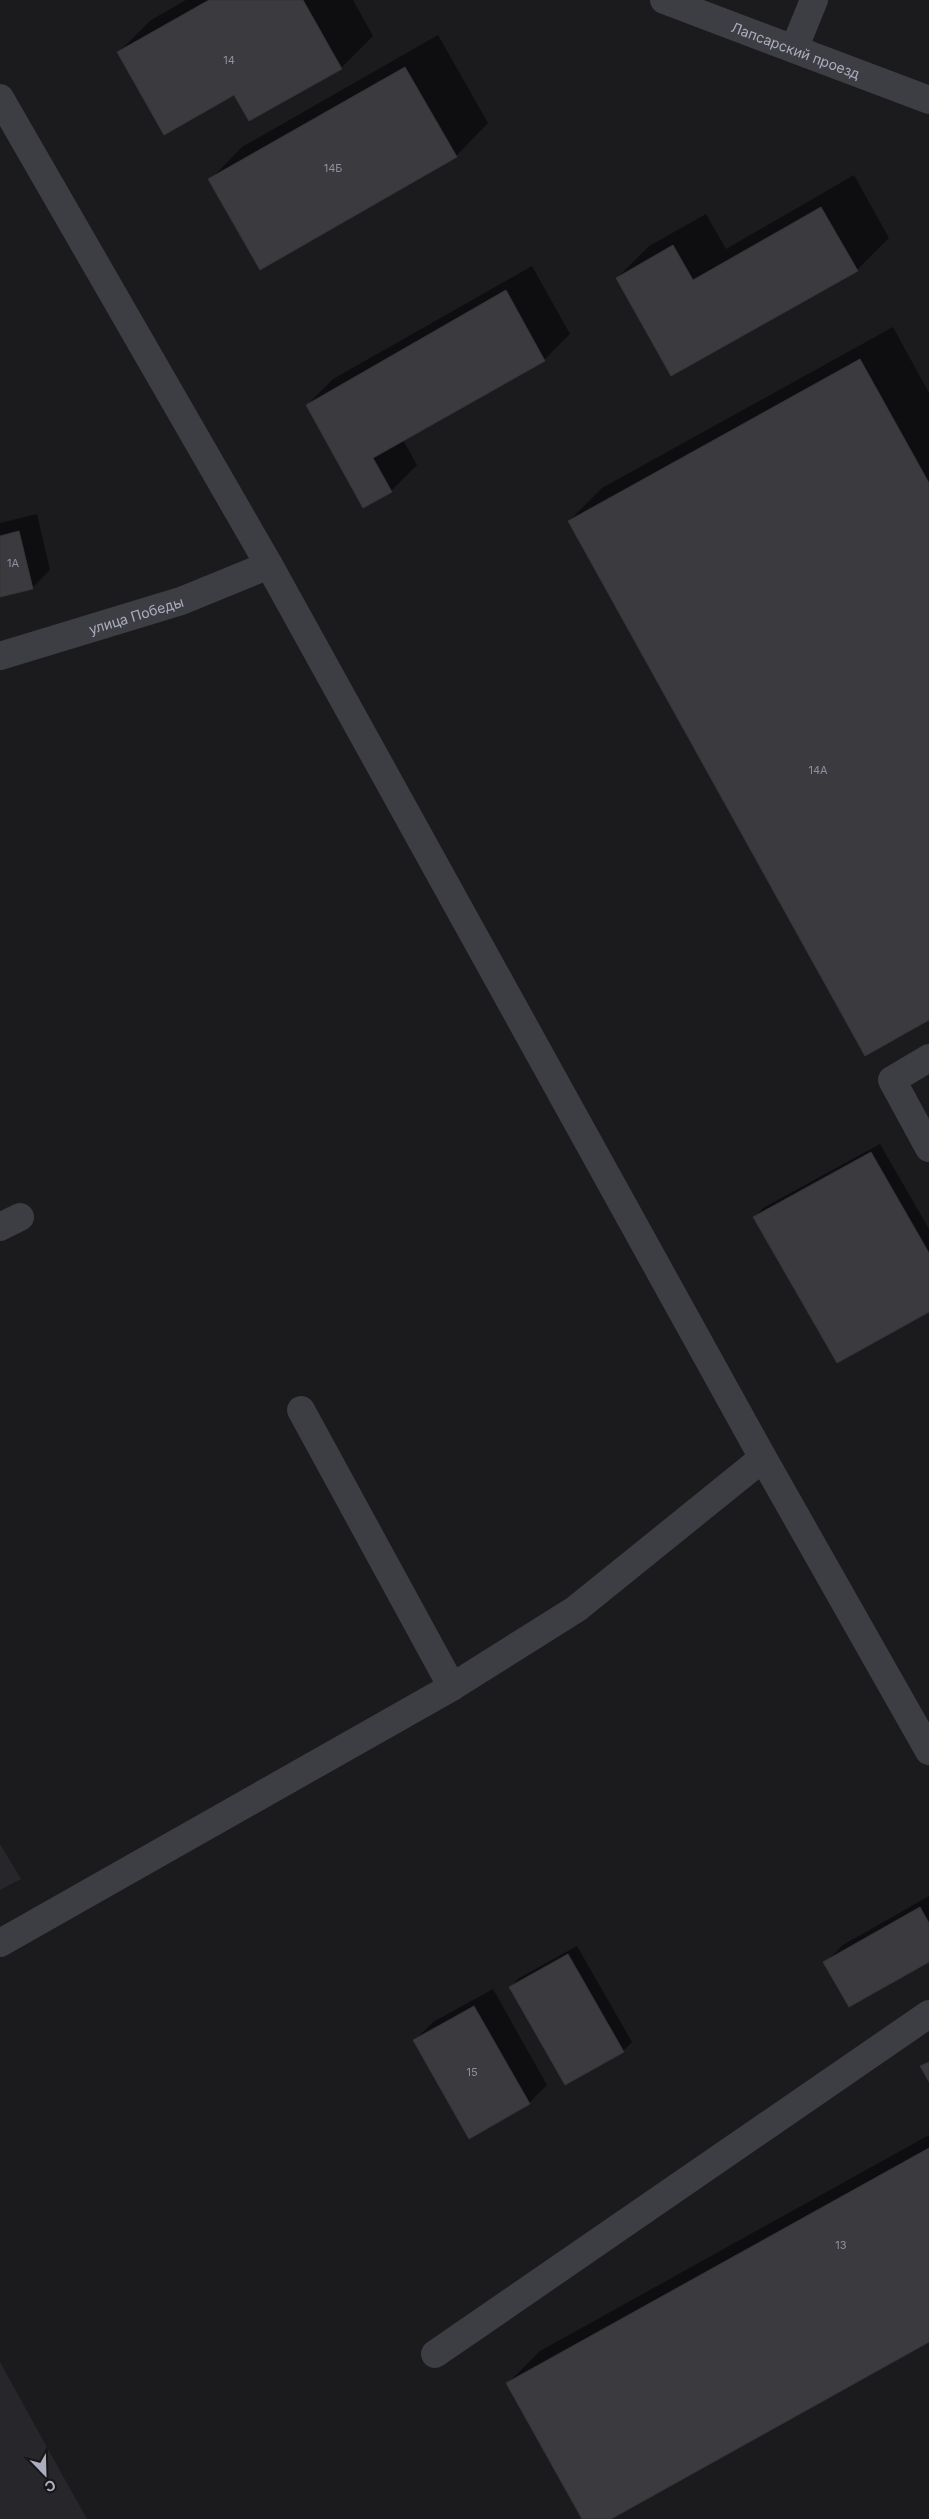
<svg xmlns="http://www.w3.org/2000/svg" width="929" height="2519" font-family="Inter,sans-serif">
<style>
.built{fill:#27262a}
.shadow{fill:#0007}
.building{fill:#3b3a3f;stroke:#353439}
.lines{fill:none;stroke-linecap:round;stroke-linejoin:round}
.minor{stroke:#3d3d44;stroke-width:28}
.labels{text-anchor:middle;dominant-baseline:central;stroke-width:4.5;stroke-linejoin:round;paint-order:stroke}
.number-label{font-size:11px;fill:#90909e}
.street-label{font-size:14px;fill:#acadbd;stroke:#161518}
</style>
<rect width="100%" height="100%" fill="#1b1a1d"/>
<g class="built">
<polygon points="0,1844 21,1879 0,1890"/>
<polygon points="0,2362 54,2460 87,2519 0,2519"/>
</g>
<g class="shadow">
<polygon points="186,0 353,0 373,36 341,68 235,94 119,52 151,20"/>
<polygon points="438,35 488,123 456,156 210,180 242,147"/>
<polygon points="854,175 889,238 857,270 672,374 617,278 649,246 706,214 726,249"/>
<polygon points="532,266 570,334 544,360 403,440 417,465 391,491 307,405 333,379"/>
<polygon points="893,327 929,393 929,1019 569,521 602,488"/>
<polygon points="37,514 50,570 32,588 0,596 0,523"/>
<polygon points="880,1144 929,1229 929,1311 755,1217 763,1208"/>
<polygon points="929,1896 929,1960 825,1963 843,1945"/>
<polygon points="577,1946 632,2042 623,2051 511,1987 519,1978"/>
<polygon points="493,1989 547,2085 529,2103 415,2040 433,2022"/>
<polygon points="929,2135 929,2341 608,2519 583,2519 508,2383 540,2351"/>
</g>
<g class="building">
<polygon points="209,0 303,0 342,69 249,121 234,95 164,135 117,52"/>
<polygon points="405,67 457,157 260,270 208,179"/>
<polygon points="821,207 858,271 671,376 616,278 673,245 693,280"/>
<polygon points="506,290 545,361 373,458 392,492 363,508 306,405"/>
<polygon points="860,359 929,483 929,1020 865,1056 568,521"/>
<polygon points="19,531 33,589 0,597 0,536"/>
<polygon points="871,1152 929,1253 929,1312 837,1363 753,1217"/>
<polygon points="920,1907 929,1923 929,1962 849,2007 823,1962"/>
<polygon points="568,1954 624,2052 565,2085 509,1987"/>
<polygon points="474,2006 530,2104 469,2139 413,2040"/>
<polygon points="929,2062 929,2082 920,2066"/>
<polygon points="929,2148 929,2342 611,2519 582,2519 506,2383"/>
</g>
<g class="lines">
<g class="minor">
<path id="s1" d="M664,0L929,100"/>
<polyline points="794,49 814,0"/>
<polyline points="0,98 269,565 763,1458 929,1751"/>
<path id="s2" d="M0,656L181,601L269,565"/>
<polyline points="929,1058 892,1080 929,1148"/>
<polyline points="0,1227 20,1217"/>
<polyline points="301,1410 452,1687"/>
<polyline points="0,1943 452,1687 576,1609 763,1458"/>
<polyline points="435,2354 929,2014"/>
</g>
</g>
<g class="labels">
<g class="number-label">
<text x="229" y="60">14</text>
<text x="333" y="168">14Б</text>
<text x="13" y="563">1А</text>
<text x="818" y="770">14А</text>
<text x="472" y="2072">15</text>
<text x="841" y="2245">13</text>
</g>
<g class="street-label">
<text stroke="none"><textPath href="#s1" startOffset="141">Лапсарский проезд</textPath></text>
<text stroke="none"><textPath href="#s2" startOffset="142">улица Победы</textPath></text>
</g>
</g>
<g transform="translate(45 2474) rotate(157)" stroke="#161518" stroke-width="4" paint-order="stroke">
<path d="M0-4L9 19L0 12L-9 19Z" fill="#acadbd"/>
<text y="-8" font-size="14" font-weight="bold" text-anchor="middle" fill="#acadbd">С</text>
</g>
</svg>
